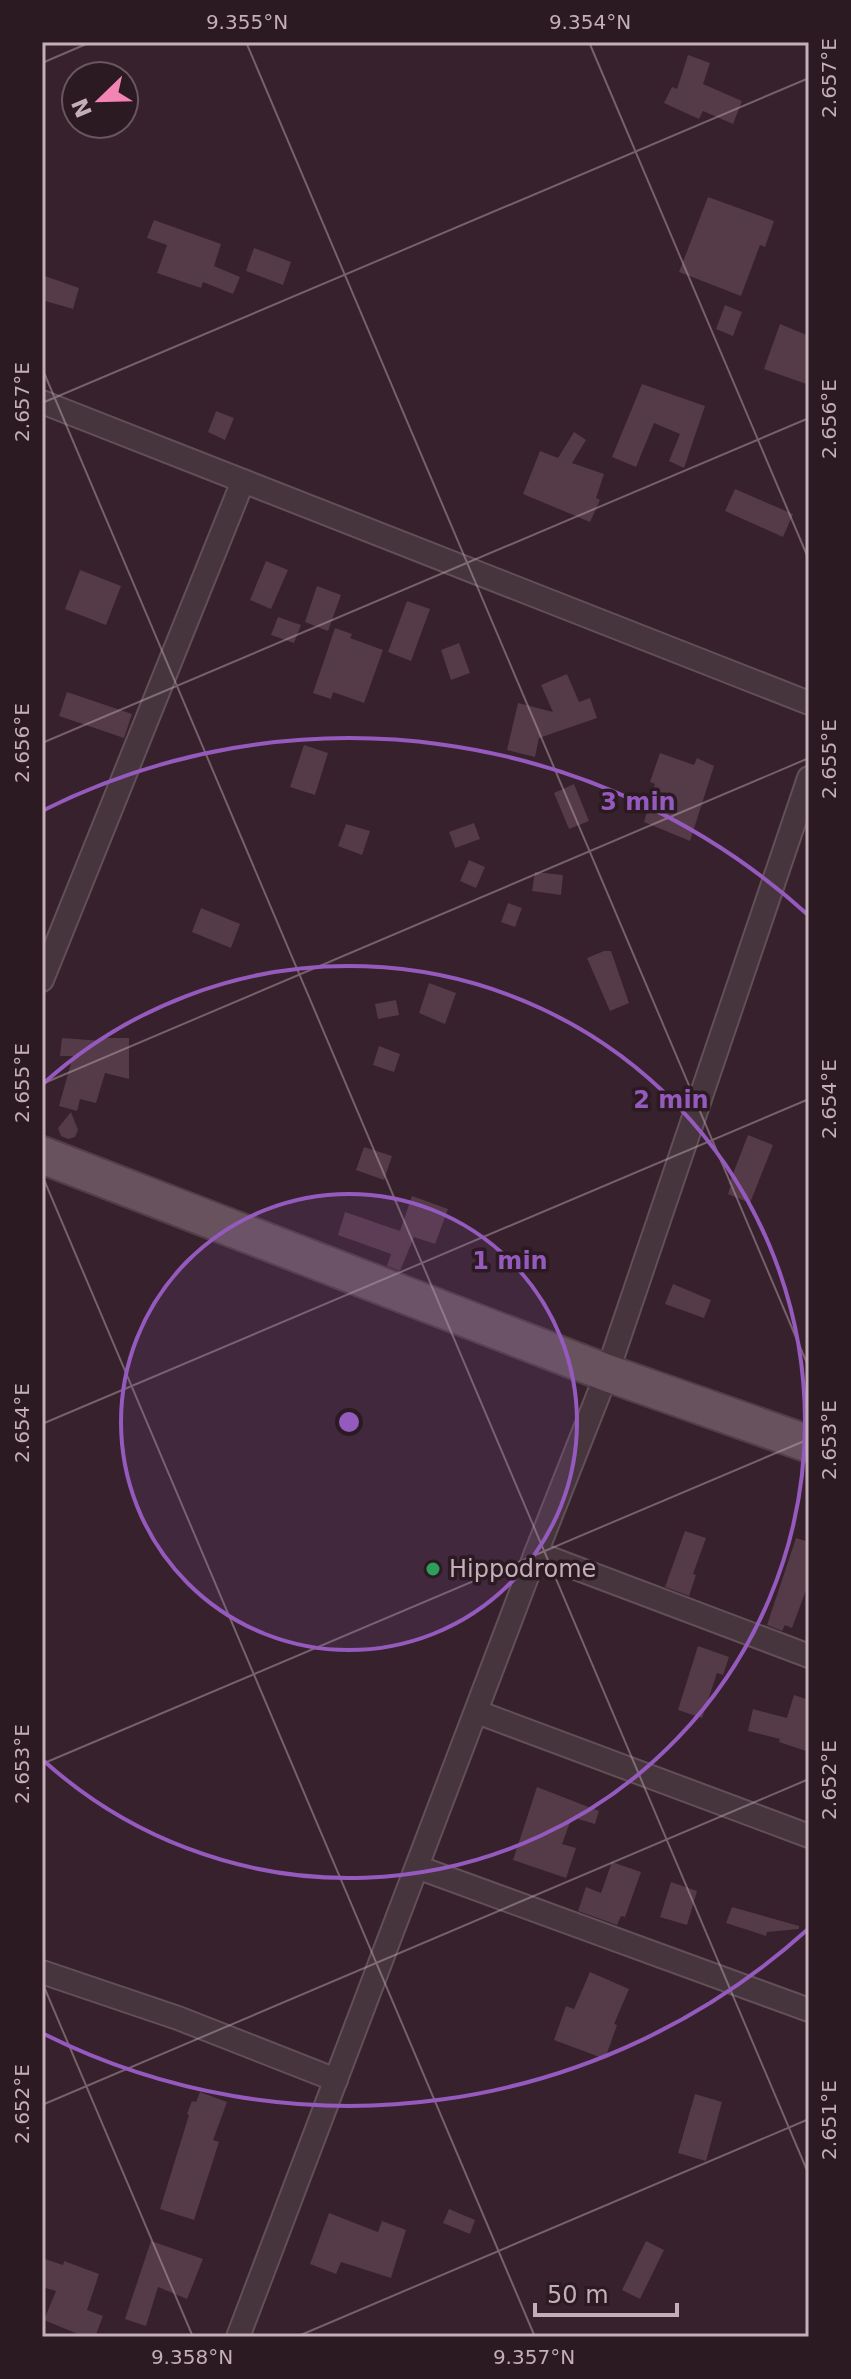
<svg xmlns="http://www.w3.org/2000/svg" width="851" height="2379" font-family="'DejaVu Sans',sans-serif">
<style>
.building{fill:#553a47}
.lines{fill:none;stroke-linecap:round;stroke-linejoin:round}
.minor-casing{stroke:#624f58;stroke-width:26}
.primary-casing{stroke:#513e46;stroke-width:40}
.minor{stroke:#47353d;stroke-width:22}
.primary{stroke:#68525d;stroke-width:36}
.ticks{fill:none;stroke:#c4afb8;stroke-width:2;stroke-opacity:0.45}
.ring{fill:none;stroke:#955abd;stroke-width:4}
.leisure-dot{fill:#2e9e5b;stroke:#2c1a22;stroke-width:3}
.labels{text-anchor:middle;dominant-baseline:central;stroke-width:7;stroke-linejoin:round;paint-order:stroke}
.poi-label{font-size:24px;fill:#c4afb8;stroke:#2c1a22;text-anchor:start}
.centre{fill:#955abd;stroke:#2c1a22;stroke-width:4}
.ring-label{font-size:24px;text-anchor:middle;font-weight:bold;fill:#955abd;stroke:#2c1a22;stroke-width:7;stroke-linejoin:round;paint-order:stroke}
.neatline{fill:none;stroke:#c4afb8;stroke-width:3}
.ticks-label{font-size:20px;text-anchor:middle;fill:#c4afb8}
</style>
<rect width="100%" height="100%" fill="#37212c"/>
<g class="building">
<polygon points="688,55 710,63 703,84 742,101 733,124 703,111 699,119 664,103 672,87 677,89"/>
<polygon points="708,197 774,221 765,247 760,245 741,296 679,272"/>
<polygon points="154,220 221,244 214,266 240,277 233,294 203,282 201,288 157,273 167,245 147,238"/>
<polygon points="254,248 291,262 283,285 246,271"/>
<polygon points="42,275 79,288 73,309 42,300"/>
<polygon points="725,305 742,312 733,336 716,329"/>
<polygon points="780,324 809,336 809,385 764,369"/>
<polygon points="642,384 705,406 684,468 669,461 680,434 654,423 636,467 612,457"/>
<polygon points="216,411 234,418 225,440 208,432"/>
<polygon points="574,432 586,440 572,463 604,474 596,498 600,500 590,522 523,494 540,451 558,458"/>
<polygon points="735,489 793,514 783,537 725,511"/>
<polygon points="266,561 288,570 271,609 250,600"/>
<polygon points="80,570 121,586 106,625 65,609"/>
<polygon points="317,586 341,595 328,631 305,622"/>
<polygon points="407,601 430,609 411,661 388,652"/>
<polygon points="278,617 301,625 294,643 271,635"/>
<polygon points="335,628 352,634 350,638 383,650 364,703 333,692 331,699 313,693"/>
<polygon points="459,643 470,673 451,680 441,650"/>
<polygon points="567,674 579,702 590,698 597,718 539,738 535,757 507,750 518,703 553,712 541,685"/>
<polygon points="67,692 132,714 124,738 59,716"/>
<polygon points="304,745 328,753 315,795 290,787"/>
<polygon points="660,753 694,765 697,758 714,766 690,841 644,822 655,784 650,782"/>
<polygon points="574,784 589,821 569,829 554,793"/>
<polygon points="474,823 480,839 455,848 449,832"/>
<polygon points="346,824 370,831 362,855 338,846"/>
<polygon points="469,860 485,867 476,888 460,881"/>
<polygon points="535,872 563,875 561,895 532,891"/>
<polygon points="508,903 522,908 515,927 501,922"/>
<polygon points="201,908 240,924 231,948 192,932"/>
<polygon points="604,951 611,951 629,1003 610,1011 587,958"/>
<polygon points="429,983 456,993 445,1024 419,1013"/>
<polygon points="396,1000 399,1015 378,1019 375,1004"/>
<polygon points="62,1038 102,1041 102,1038 129,1038 129,1079 105,1073 96,1103 80,1099 77,1111 59,1106 73,1056 60,1056"/>
<polygon points="379,1046 400,1054 394,1072 373,1065"/>
<polygon points="71,1112 78,1130 75,1137 68,1139 61,1136 58,1128"/>
<polygon points="748,1135 773,1145 750,1203 728,1194 731,1185 729,1184"/>
<polygon points="364,1147 392,1156 384,1180 356,1170"/>
<polygon points="412,1196 448,1209 435,1244 414,1237 400,1271 387,1266 391,1254 338,1235 345,1212 400,1231"/>
<polygon points="673,1284 711,1300 704,1318 665,1304"/>
<polygon points="685,1531 706,1538 693,1574 696,1575 689,1596 665,1587"/>
<polygon points="796,1538 809,1542 809,1582 792,1628 785,1625 782,1631 767,1625"/>
<polygon points="698,1646 729,1657 723,1675 717,1673 702,1718 678,1710"/>
<polygon points="794,1695 809,1700 809,1752 779,1742 780,1739 748,1731 753,1709 787,1718"/>
<polygon points="537,1787 599,1811 595,1824 572,1817 562,1844 576,1848 566,1878 513,1860"/>
<polygon points="612,1862 641,1872 625,1917 621,1916 617,1925 578,1911 586,1887 601,1893"/>
<polygon points="671,1882 697,1891 687,1925 660,1917"/>
<polygon points="732,1907 799,1926 799,1929 767,1932 766,1936 726,1923"/>
<polygon points="590,1972 629,1989 614,2024 617,2025 605,2059 554,2040 566,2006 574,2009"/>
<polygon points="200,2092 227,2102 213,2140 219,2142 194,2220 160,2209 189,2115 187,2114 192,2101 196,2102"/>
<polygon points="695,2094 722,2102 706,2161 678,2153"/>
<polygon points="449,2209 475,2220 470,2234 443,2223"/>
<polygon points="329,2213 378,2232 382,2221 406,2230 391,2278 341,2262 336,2274 310,2264"/>
<polygon points="151,2241 203,2259 187,2299 158,2287 146,2326 125,2319"/>
<polygon points="646,2241 664,2250 640,2299 622,2290"/>
<polygon points="42,2258 63,2265 64,2261 99,2274 87,2310 103,2316 95,2337 85,2337 44,2320 56,2291 42,2287"/>
</g>
<g class="lines">
<defs>
<g id="minor">
<polyline points="42,402 809,703"/>
<polyline points="42,980 243,481"/>
<polyline points="536,1553 809,1656"/>
<polyline points="477,1712 809,1836"/>
<polyline points="417,1867 809,2010"/>
<polyline points="42,1972 178,2018 336,2080"/>
<polyline points="238,2337 536,1553 607,1373 809,778"/>
</g>
<polyline id="primary" points="42,1155 607,1373 809,1444"/>
</defs>
<use href="#minor" class="minor-casing"/>
<use href="#primary" class="primary-casing"/>
<use href="#minor" class="minor"/>
<use href="#primary" class="primary"/>
</g>
<path class="ticks" d="M246,42L809,1368M589,42L809,560M42,63L91,42M42,368L809,2175M42,403L809,78M42,743L809,418M42,1084L809,758M42,1175L535,2337M42,1424L809,1099M42,1764L809,1439M42,1982L193,2337M42,2105L809,1779M296,2337L809,2119"/>
<circle cx="349" cy="1422" r="228" fill="#955abd" fill-opacity=".12"/>
<g class="ring">
<circle cx="349" cy="1422" r="228"/>
<path d="M44 1083A456 456 0 1 1 44 1761"/>
<path d="M807 1930A684 684 0 0 1 44 2034M44 810A684 684 0 0 1 807 914"/>
</g>
<circle class="leisure-dot" cx="433" cy="1569" r="8"/>
<g class="labels">
<g class="poi-label">
<text x="449" y="1569">Hippodrome</text>
</g>
</g>
<circle cx="349" cy="1422" r="12" class="centre"/>
<g class="ring-label">
<text x="638" y="810">3 min</text>
<text x="671" y="1108">2 min</text>
<text x="510" y="1269">1 min</text>
</g>
<rect width="851" height="2379" fill="none" stroke="#2c1a22" stroke-width="88"/>
<g transform="translate(100 100) rotate(247)"><circle r="38" fill="#2c1a22" stroke="#69565e" stroke-width="2"/>
<path d="M0-6L14 30L0 20L-14 30Z" fill="#f385b5"/>
<text y="-12" font-size="22" font-weight="bold" text-anchor="middle" fill="#c4afb8">N</text>
</g>
<path d="M535 2303v12h142v-12" fill="none" stroke="#c4afb8" stroke-width="4"/>
<text x="547" y="2303" font-size="24" fill="#c4afb8" stroke="#2c1a22" stroke-width="6" paint-order="stroke">50 m</text>
<rect x="44" y="44" width="763" height="2291" class="neatline"/>
<g class="ticks-label">
<text x="247" y="29">9.355°N</text>
<text x="590" y="29">9.354°N</text>
<text transform="translate(829 78) rotate(-90)" y="7">2.657°E</text>
<text transform="translate(22 402) rotate(-90)" y="7">2.657°E</text>
<text transform="translate(829 419) rotate(-90)" y="7">2.656°E</text>
<text transform="translate(22 743) rotate(-90)" y="7">2.656°E</text>
<text transform="translate(829 759) rotate(-90)" y="7">2.655°E</text>
<text transform="translate(22 1083) rotate(-90)" y="7">2.655°E</text>
<text transform="translate(829 1099) rotate(-90)" y="7">2.654°E</text>
<text transform="translate(22 1423) rotate(-90)" y="7">2.654°E</text>
<text transform="translate(829 1440) rotate(-90)" y="7">2.653°E</text>
<text transform="translate(22 1764) rotate(-90)" y="7">2.653°E</text>
<text transform="translate(829 1780) rotate(-90)" y="7">2.652°E</text>
<text transform="translate(22 2104) rotate(-90)" y="7">2.652°E</text>
<text transform="translate(829 2120) rotate(-90)" y="7">2.651°E</text>
<text x="192" y="2364">9.358°N</text>
<text x="534" y="2364">9.357°N</text>
</g>
</svg>
